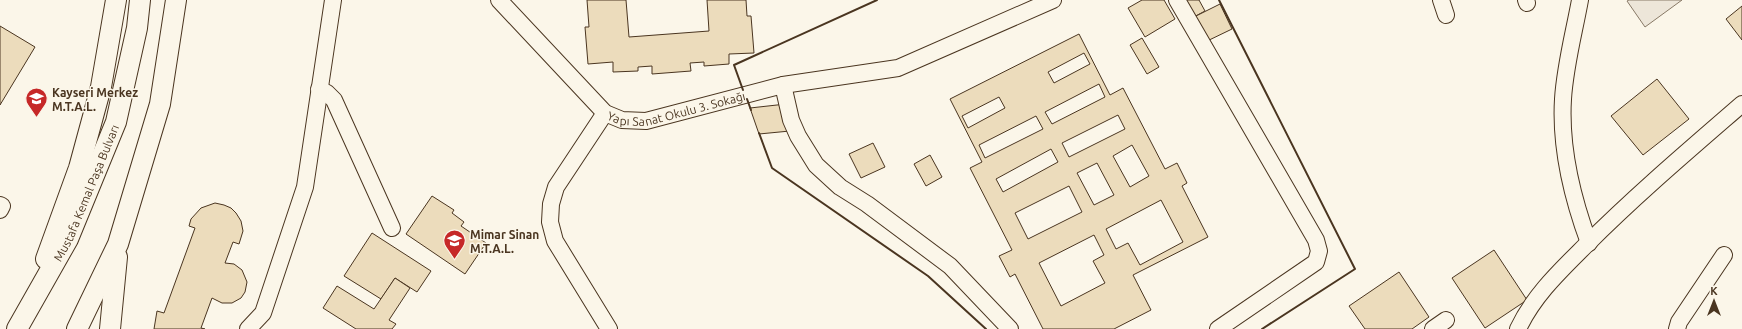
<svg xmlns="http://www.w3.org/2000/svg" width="1742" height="329" font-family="Ubuntu,sans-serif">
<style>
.green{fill:#ede6d9;stroke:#887966}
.building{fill:#ecdcbc;stroke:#4a3520;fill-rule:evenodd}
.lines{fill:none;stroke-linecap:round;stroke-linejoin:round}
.minor-casing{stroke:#4a3520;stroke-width:18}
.major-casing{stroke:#4a3520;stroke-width:22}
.minor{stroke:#fbf6e9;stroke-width:16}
.major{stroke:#fbf6e9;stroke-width:20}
.wall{stroke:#4a3520;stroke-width:2}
.labels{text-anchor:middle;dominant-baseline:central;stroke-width:3;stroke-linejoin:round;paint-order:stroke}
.poi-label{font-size:12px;font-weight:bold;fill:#4a3520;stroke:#fbf6e9;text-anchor:start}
.street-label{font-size:12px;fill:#4a3520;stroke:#fbf6e9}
</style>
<rect width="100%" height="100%" fill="#fbf6e9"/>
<polygon class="green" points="1629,0 1682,0 1645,27 1627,1"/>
<g class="building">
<polygon points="587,0 626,0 629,37 709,31 707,0 746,0 747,16 751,16 754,53 729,54 729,64 704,66 704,62 690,63 691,71 652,74 652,66 638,67 638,71 613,72 613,62 588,64 585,27 589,27"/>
<polygon points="1142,0 1164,0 1175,19 1145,37 1128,8"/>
<polygon points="1181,0 1199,0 1205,11 1190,19"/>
<polygon points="1220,4 1232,29 1203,43 1190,19"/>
<polygon points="1742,6 1742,40 1726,19"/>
<polygon points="0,26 35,47 0,105"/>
<path d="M1079,34L1110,95L1123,88L1165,169L1177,163L1187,183L1182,186L1208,237L1133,275L1151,310L1114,329H1043L1015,274L1010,277L999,256L1012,250L970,168L982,162L950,99ZM1084,53L1090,64L1054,83L1048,72ZM1099,84L1105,97L1052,124L1045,112ZM999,97L1005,108L968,128L962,116ZM1118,115L1125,129L1069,157L1062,143ZM1036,116L1043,129L985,158L979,145ZM1132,145L1149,176L1130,187L1113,156ZM1051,149L1058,162L1003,192L996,179ZM1097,163L1114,195L1094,205L1077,173ZM1069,186L1082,212L1028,239L1015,213ZM1161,200L1183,242L1140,265L1128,243L1116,249L1106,229ZM1094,235L1104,255L1093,261L1105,283L1061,306L1039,263Z"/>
<polygon points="1142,38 1159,67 1147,74 1130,45"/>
<polygon points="1657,79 1689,119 1643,155 1611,116"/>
<polygon points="786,104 790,131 759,134 750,108"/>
<polygon points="873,143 885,167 861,178 849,154"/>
<polygon points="930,155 942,177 926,186 914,164"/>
<polygon points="432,196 454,210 452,213 464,222 461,226 486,243 465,274 406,234"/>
<polygon points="215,203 224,205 231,208 236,213 241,221 243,231 239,244 233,242 225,263 234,264 242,270 247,282 245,292 241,298 232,303 222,303 212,298 201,328 205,329 154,329 157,311 164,313 195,228 189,226 191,219 201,208"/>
<polygon points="372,233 431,271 417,292 395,278 381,299 344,276"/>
<polygon points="1494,250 1527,300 1485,328 1452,278"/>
<polygon points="1399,272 1429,317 1412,329 1365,329 1349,306"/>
<polygon points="395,278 410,288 389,320 396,324 392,329 356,329 323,308 337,286 374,309"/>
</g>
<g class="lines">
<defs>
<g id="minor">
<path id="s1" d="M499,0L605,113L622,120L646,121L783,85L898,68L1053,0"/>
<polyline points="1177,0 1316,240 1319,251 1316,262 1218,329"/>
<polyline points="1441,0 1446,15"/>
<polyline points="1526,0 1527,3"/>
<path d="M1580,0C1574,33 1565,66 1563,99C1560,148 1572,197 1589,243"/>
<polyline points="783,85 791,120 798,136 816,165 840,187 867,204 950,266 1010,329"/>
<polyline points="319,89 327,93 334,100 392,228"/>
<polyline points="605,113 556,187 551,204 550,222 555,241 609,329"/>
<polyline points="0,205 2,206 0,210"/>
<polyline points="248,329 263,313 305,187 333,0"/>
<polyline points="1433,329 1446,320"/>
<path d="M1518,329C1534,295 1560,271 1586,245C1636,195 1689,150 1742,104"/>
<polyline points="1677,329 1679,322 1724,255"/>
</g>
<g id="major">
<polyline points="46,259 79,168 101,87 116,0"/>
<path id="s2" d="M17,329L68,239L116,122L137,28L140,0"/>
<polyline points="77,329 118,244 160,104 176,0"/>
<polyline points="110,329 117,257"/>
</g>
</defs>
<use href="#minor" class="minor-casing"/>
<use href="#major" class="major-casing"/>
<use href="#minor" class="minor"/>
<use href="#major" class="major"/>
<g class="wall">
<polyline points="1219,0 1355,269 1262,329"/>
<polyline points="743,90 734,65 877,0"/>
<polyline points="747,99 751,110"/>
<polyline points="759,133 772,168 928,276 986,329"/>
</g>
</g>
<defs>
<symbol id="school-pin" viewBox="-11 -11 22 30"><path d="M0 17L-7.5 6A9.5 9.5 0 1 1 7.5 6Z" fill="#c62828" stroke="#fbf6e9"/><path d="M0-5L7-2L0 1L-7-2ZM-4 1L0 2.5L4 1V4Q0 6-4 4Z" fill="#fff"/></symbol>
</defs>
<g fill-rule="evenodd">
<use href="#school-pin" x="24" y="86" width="25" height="34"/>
<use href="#school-pin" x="442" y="228" width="25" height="34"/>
</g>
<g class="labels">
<g class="poi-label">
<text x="52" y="92">Kayseri Merkez<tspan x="52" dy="14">M.T.A.L.</tspan></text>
<text x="470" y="234">Mimar Sinan<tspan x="470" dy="14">M.T.A.L.</tspan></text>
</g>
<g class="street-label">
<text stroke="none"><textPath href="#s1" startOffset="229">Yapı Sanat Okulu 3. Sokağı</textPath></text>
<text stroke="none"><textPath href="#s2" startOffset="153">Mustafa Kemal Paşa Bulvarı</textPath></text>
</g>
</g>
<g transform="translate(1714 301)" stroke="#fbf6e9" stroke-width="3" paint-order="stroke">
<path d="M0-3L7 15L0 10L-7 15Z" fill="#4a3520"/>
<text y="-6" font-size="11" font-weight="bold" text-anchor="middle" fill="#4a3520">K</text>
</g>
</svg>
